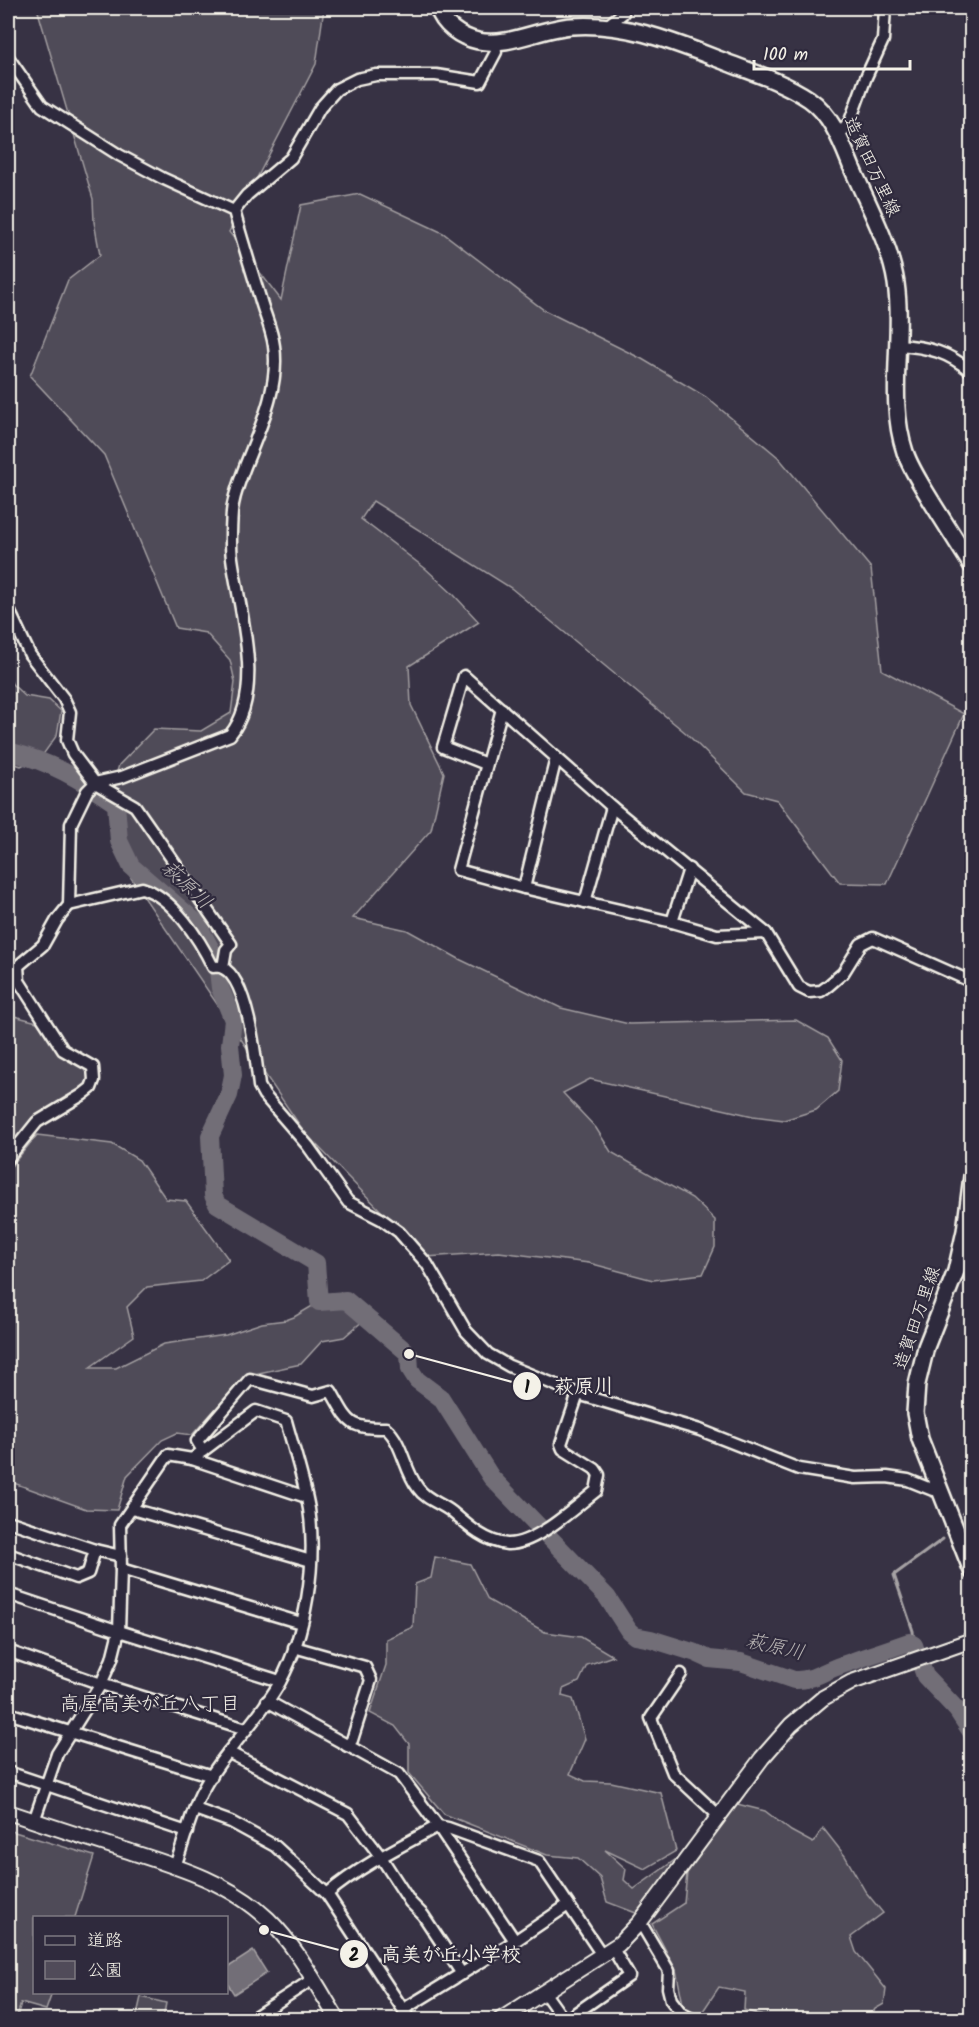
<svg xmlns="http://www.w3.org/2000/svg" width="979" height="2027" font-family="Kalam,'Klee One',sans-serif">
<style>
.green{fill:#504b59;stroke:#a29ea0;stroke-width:1.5}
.water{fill:#726e77;stroke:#a6a2a4;stroke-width:1.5}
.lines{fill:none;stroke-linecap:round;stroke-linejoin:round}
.stream{stroke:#a6a2a4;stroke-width:3}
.river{stroke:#726e77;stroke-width:18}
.minor-casing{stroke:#f4f1e8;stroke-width:15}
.tertiary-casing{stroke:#f4f1e8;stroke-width:18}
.secondary-casing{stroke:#f4f1e8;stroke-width:20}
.minor{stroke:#2f2a3d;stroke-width:10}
.tertiary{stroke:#2f2a3d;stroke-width:14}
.secondary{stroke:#2f2a3d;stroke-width:15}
.labels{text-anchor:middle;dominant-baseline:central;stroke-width:4.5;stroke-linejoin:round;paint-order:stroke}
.street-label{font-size:18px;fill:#f4f1e8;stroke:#2f2a3d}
.water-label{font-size:20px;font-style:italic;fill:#bab6b5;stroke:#2f2a3d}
.neighbourhood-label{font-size:20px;fill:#f4f1e8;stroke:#2f2a3d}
.leader{fill:none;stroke:#f4f1e8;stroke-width:2}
.callout-dot{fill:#f4f1e8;stroke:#2f2a3d;stroke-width:2}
.mark-label{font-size:18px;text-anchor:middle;font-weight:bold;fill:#111}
.callout-label{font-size:20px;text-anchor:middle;font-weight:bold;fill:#f4f1e8;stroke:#2f2a3d;stroke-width:4.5;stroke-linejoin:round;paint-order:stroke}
</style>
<rect width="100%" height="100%" fill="#373244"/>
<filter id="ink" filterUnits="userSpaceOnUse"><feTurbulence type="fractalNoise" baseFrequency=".0167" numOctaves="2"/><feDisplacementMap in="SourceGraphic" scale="12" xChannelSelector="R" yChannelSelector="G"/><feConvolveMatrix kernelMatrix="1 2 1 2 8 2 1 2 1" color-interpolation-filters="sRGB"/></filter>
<g filter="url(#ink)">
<g class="green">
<polygon points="37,8 324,8 316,64 229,232 281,300 301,205 360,194 443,233 544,310 642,359 706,397 778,457 871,568 882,670 964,714 887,884 840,883 777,800 746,792 687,734 511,588 373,501 361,519 426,569 454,595 479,622 409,666 411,705 444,773 431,830 353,918 407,930 461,960 561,1008 629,1024 796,1020 828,1038 842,1060 838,1091 816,1110 784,1120 753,1116 590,1079 563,1093 596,1128 611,1152 692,1198 715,1220 715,1247 703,1274 653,1280 589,1263 499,1252 426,1257 305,1133 131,878 112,833 111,792 119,765 154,729 201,731 231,713 235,682 230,660 206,633 176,628 104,455 30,376 68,280 100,255 94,222 93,199"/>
<polygon points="8,674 12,684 25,696 49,700 61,711 57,735 42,756 21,766 8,762"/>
<polygon points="14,1016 37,1022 61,1054 86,1067 89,1076 87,1086 8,1150 8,1017"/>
<polygon points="37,1135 112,1144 139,1160 166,1199 186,1201 229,1260 201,1281 147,1287 127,1307 134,1336 89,1368 116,1368 164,1344 226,1335 262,1323 286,1320 294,1317 319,1302 346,1303 364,1320 344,1337 322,1341 301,1364 245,1376 192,1435 177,1433 162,1440 127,1476 117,1510 86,1509 8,1481 8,1170"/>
<polygon points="435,1557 470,1564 488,1600 545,1632 581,1637 613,1656 587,1665 579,1682 563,1689 562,1696 573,1699 585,1739 570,1774 585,1781 611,1782 661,1793 676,1851 645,1869 605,1850 626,1869 624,1880 634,1889 675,1860 678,1862 636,1913 607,1902 600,1878 578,1858 547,1855 444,1814 409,1773 409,1744 395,1726 370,1713 386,1665 386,1639 413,1627 415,1584 431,1578"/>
<polygon points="737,1804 765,1811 791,1831 813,1843 823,1828 845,1856 865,1891 883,1913 851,1937 856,1952 886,1989 884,2004 875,2009 870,2017 872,2019 773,2019 744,2010 745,1992 719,1987 699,2017 684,2009 676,1970 652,1924 684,1903 687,1873"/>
<polygon points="8,1830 94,1856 75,1917 34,1918 34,1992 52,1993 46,2010 21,2003 16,2020 8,2019"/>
<polygon points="141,1997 166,2003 163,2019 136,2019"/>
</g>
<polygon class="water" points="253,1951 267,1973 234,1994 227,1983 227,1968"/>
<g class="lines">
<g class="stream">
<polyline points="963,1513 972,1503"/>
<polyline points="914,1645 913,1631 894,1575 943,1539"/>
</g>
<path class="river" d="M8,751C51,762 79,778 116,804L119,841L131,866L197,923L217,961L220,988L233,1020L230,1045L233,1075L229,1095L210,1136L213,1195L217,1204L316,1263L319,1302L346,1300L409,1354L410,1369L417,1380L441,1398L491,1477L607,1597L629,1631L635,1636L651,1639L696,1653L709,1659L741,1662L794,1680C810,1681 819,1674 834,1668C858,1659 884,1651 909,1642L914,1645L925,1676L957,1710L972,1733"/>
<defs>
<g id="minor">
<polyline points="607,26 623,13 623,8"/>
<path d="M8,57L42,106L119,155L162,178L234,211C242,240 251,269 260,298C264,313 272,330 274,346C280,388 259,430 244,469C239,483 233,497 232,512C231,527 230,544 232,558C239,610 266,691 230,735L122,777L95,783L87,791L71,824L69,905L57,920L43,945L18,966L19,981L63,1050L93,1067L94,1080L91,1088L82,1095L37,1122L8,1158"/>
<polyline points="839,136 850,121 866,77 883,40 885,8"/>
<polyline points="234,211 247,195 291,158 320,108 337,89 357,79 376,75 436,75 480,82 496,52 495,42"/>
<path d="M898,345C929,347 948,352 972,372"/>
<polyline points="8,608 30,655 64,699 70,712 67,740 73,754 95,783 135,806 231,944 226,950 223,968"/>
<polyline points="502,709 458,870 524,888 672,922 717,935 766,933"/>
<polyline points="486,764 443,747 464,676 612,807 766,933 799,987 809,992 821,991 828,986 843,973 861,944 873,938 972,982"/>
<polyline points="524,888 556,758"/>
<polyline points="585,902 612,807"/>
<path d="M69,905L142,888C173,897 200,940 213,967C216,967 220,966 223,968C248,980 256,1059 259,1086L264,1095L308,1146L348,1202L381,1219L399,1232L412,1247L427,1264L466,1331L488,1354L509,1366L578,1394L700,1430L799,1469L855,1478L887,1477L908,1480L933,1490L939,1489"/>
<polyline points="672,922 689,869"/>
<path d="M203,1451L197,1441L250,1379L313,1396L331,1391C349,1422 348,1429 386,1428C403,1443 404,1470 418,1488C426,1500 441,1503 452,1512C467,1525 485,1542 507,1544C535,1545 574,1508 596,1491L599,1475L595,1469L563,1449L561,1444L578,1394"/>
<polyline points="132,1509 311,1561"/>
<polyline points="8,1521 95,1550 121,1556"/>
<polyline points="8,1554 76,1578 88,1573 95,1550"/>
<polyline points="121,1569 301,1623"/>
<polyline points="8,1594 119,1631 280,1681"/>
<polyline points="294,1647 365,1667 371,1680 352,1740 347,1746"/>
<polyline points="8,1651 101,1684 246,1729"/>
<polyline points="681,1674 651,1718 673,1773 719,1816"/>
<polyline points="267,1701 399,1774 438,1826 515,1941"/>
<polyline points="8,1713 212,1776"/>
<polyline points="228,1752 348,1814 381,1857 410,1902 423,1915 462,1974"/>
<polyline points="8,1772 187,1832"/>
<polyline points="195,1809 231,1822 275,1846 327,1894 410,2020"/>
<polyline points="34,1821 57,1754 101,1684 112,1659 119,1631 121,1569 120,1525 168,1455 192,1459 306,1497"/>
<path d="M175,1866C184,1842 190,1816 201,1793C222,1752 258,1722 280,1682C306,1634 317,1563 309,1509C304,1480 294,1450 286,1421L256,1411L192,1459"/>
<path d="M327,1894C360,1866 399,1847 438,1826L448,1828L539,1861L602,1955"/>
<polyline points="640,1922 669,1971 668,1988 671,2000 682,2014 694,2020"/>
<polyline points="544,1992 564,2020"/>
<polyline points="404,2009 515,1941 568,1905"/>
<polyline points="250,2020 313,1979"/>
<polyline points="566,2020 629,1976 612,1947"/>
</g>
<g id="tertiary">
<path d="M8,1812C47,1825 86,1838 125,1850C175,1866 228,1881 268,1919C297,1947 317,1986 338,2020"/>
<polyline points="500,2020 619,1944 640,1922 762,1758 791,1725 823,1698 852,1682 972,1640"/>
</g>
<g id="secondary">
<path d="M438,8C443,25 460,37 478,41C509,47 541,28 572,26C630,22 678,44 731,64C758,74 785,83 809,99C832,115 842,144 852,168C868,205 890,244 896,283C904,339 887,398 905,452C911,470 923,487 933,504C946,525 959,545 972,566"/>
<polyline points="972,1176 965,1231 956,1271 926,1347 917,1384 915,1413 920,1439 972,1571"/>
</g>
</defs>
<use href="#minor" class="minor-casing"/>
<use href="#tertiary" class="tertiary-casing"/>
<use href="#secondary" class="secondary-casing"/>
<use href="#minor" class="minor"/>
<use href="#tertiary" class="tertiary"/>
<use href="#secondary" class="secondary"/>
</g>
</g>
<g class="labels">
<g class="street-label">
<text transform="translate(871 167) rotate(65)">造賀田万里線</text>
<text transform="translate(918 1318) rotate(-71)">造賀田万里線</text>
</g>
<g class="water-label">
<text transform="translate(186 886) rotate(43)">萩原川</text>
<text transform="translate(775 1648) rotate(13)">萩原川</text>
</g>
<g class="neighbourhood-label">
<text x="150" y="1705">高屋高美が丘八丁目</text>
</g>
</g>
<path class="leader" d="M409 1354L527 1386M264 1930L354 1954"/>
<g class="callout-dot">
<circle cx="409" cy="1354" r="6"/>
<circle cx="264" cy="1930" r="6"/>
<circle cx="527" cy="1386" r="15"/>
<circle cx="354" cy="1954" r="15"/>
</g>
<g class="mark-label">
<text x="527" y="1393">1</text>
<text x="354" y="1961">2</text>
</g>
<g class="callout-label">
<text x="584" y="1393">萩原川</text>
<text x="451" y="1961">高美が丘小学校</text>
</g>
<rect width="979" height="2027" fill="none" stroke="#2f2a3d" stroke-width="30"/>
<rect x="15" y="15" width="949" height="1997" fill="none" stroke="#f4f1e8" stroke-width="2" filter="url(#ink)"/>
<rect x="33" y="1916" width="195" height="78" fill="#2f2a3d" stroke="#7e7a81" stroke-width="1.5"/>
<rect x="45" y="1936" width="30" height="9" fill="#2f2a3d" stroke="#7e7a81" stroke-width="1.5"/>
<text x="87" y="1946" font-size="18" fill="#f4f1e8">道路</text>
<rect x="45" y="1961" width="30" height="18" fill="#504b59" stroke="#7e7a81" stroke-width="1.5"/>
<text x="87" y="1976" font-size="18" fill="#f4f1e8">公園</text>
<path d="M754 60v9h156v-9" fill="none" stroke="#f4f1e8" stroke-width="3"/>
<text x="763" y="60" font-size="18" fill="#f4f1e8" stroke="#2f2a3d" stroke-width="4.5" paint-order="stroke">100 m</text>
</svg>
